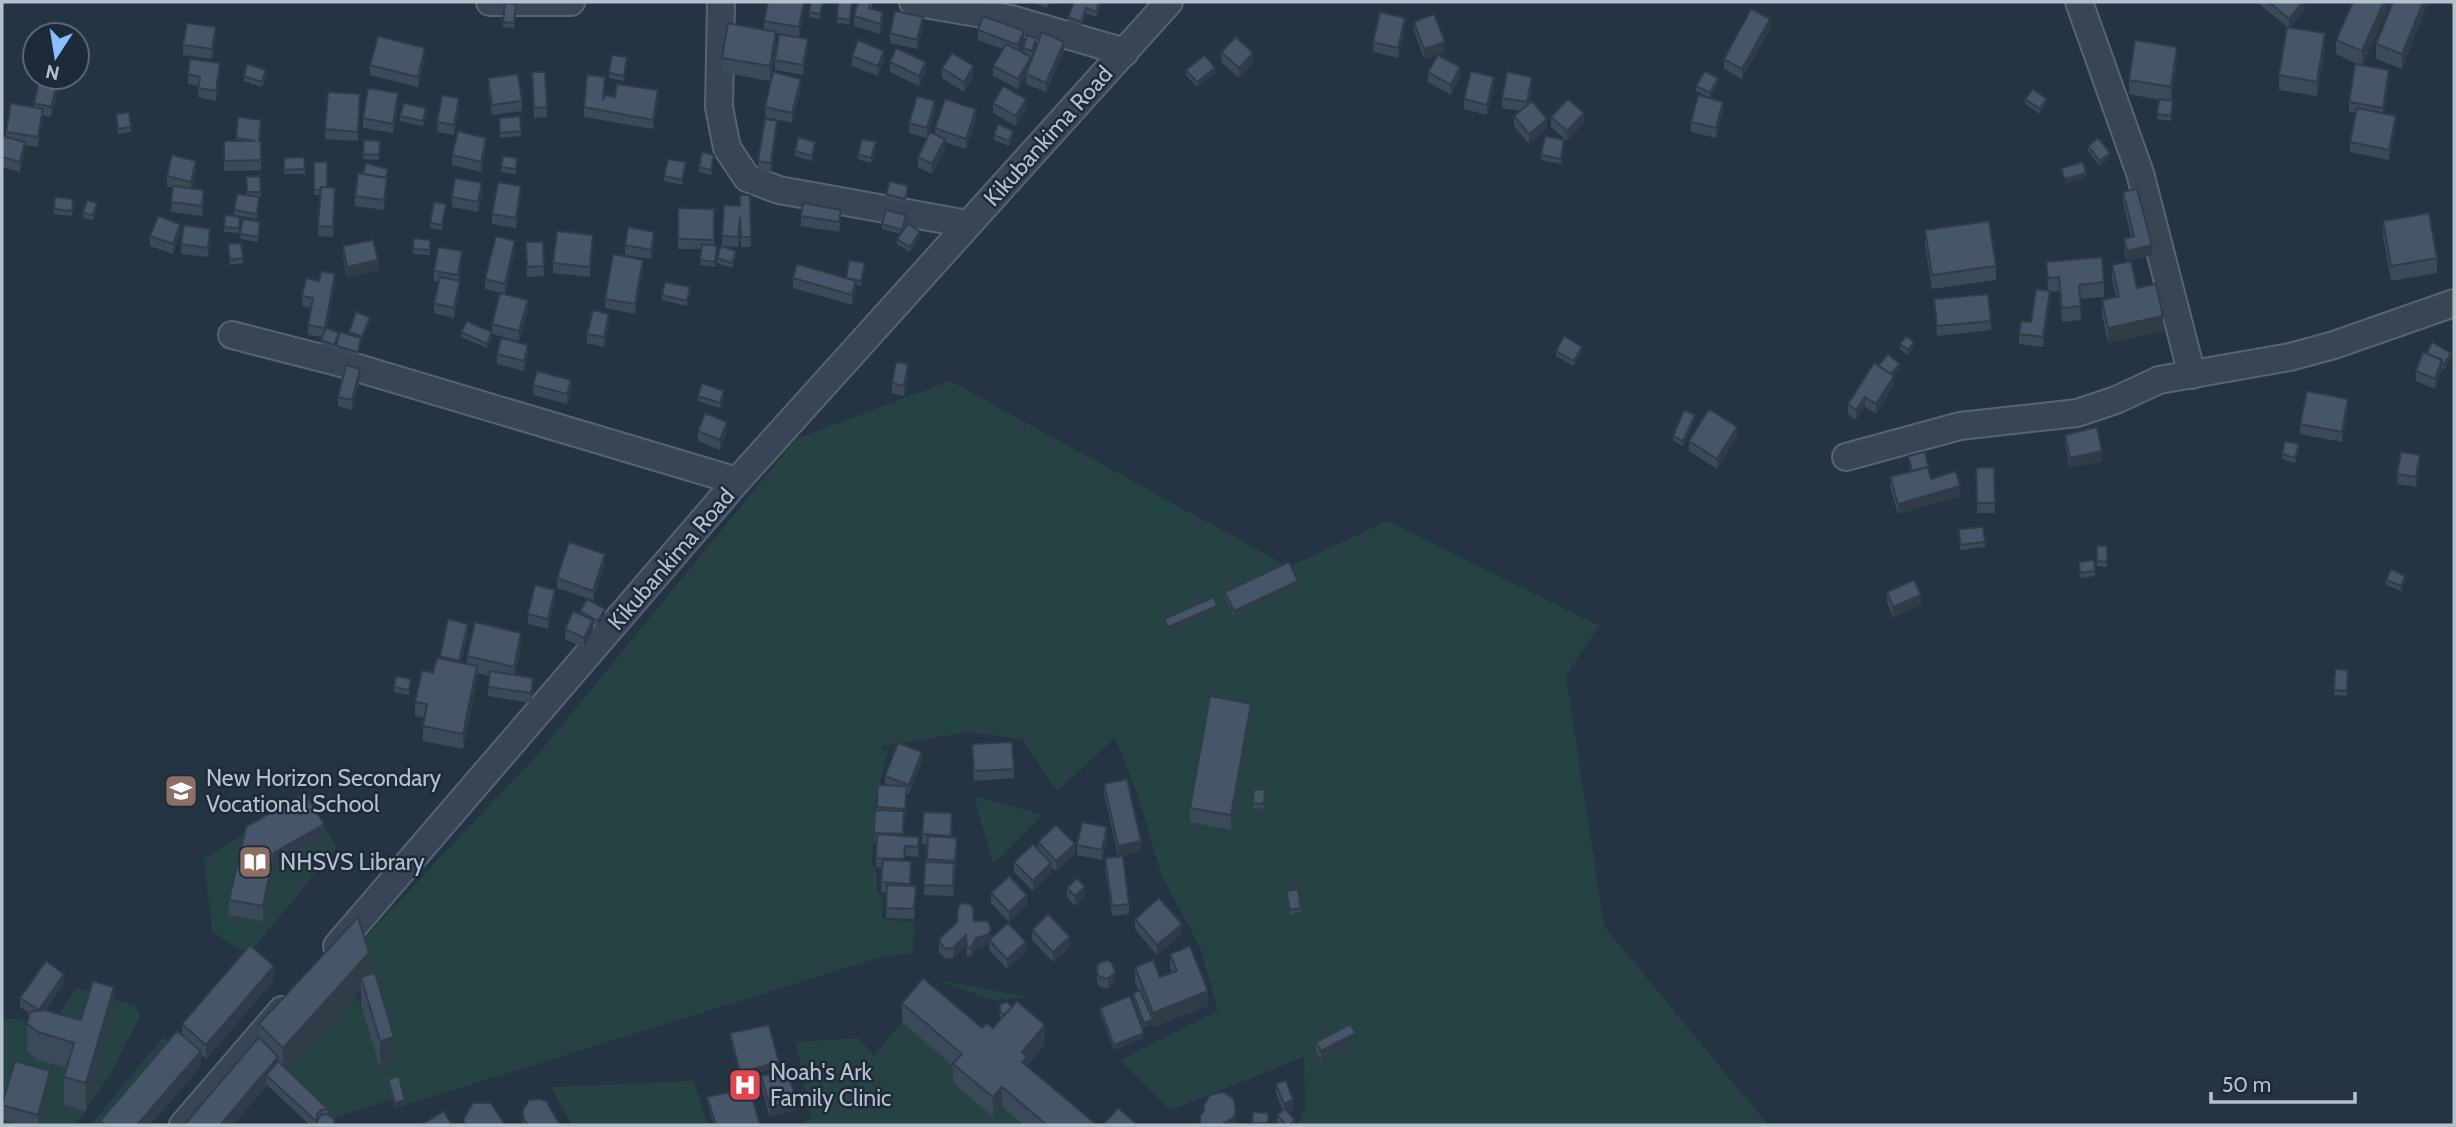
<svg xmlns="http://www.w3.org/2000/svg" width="2456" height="1127" font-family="Cabin,sans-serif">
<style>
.green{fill:#264344;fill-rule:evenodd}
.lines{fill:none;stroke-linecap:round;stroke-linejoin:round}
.minor-casing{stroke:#566370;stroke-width:30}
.minor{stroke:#384552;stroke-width:26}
.wall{fill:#3a4a59}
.shaded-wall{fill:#303c48}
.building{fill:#445667;stroke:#303c48;stroke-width:2}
.labels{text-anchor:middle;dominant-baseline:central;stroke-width:5;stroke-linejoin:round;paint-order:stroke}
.street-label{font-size:23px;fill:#b5c0cd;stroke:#1d2a38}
.poi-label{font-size:23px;fill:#b5c0cd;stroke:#1d2a38;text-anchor:start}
</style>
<rect width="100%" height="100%" fill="#243443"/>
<g class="green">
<path d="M950,381L1289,567L1387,521L1599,626L1566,676L1604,926L1768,1125H1298L1305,1108L1304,1057L1170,1110L1120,1060L1218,1011L1200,947L1161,874L1138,795L1115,738L1057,791L1022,739L970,732L881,746L882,751L889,750L876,795L872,864L877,873V891L883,897L882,919L914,922L913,953L881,957L405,1105L403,1096L330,1119L283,1076L355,996L361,1005L380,1068L394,1064L358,945L541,751L796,439ZM1251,718L1231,829L1190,822Z"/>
<polygon points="974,796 1043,815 993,864"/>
<polygon points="305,797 337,847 248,955 212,931 204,859"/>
<polygon points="933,979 1027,997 993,1000"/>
<polygon points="76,988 135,1006 140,1016 111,1073 76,1125 2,1125 2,1020 13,1018 50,1028"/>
<polygon points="902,1022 1024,1125 799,1125 811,1119 796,1042 859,1038 874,1056"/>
<polygon points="163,1037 171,1043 104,1125 91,1125"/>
<polygon points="694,1081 707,1125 572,1125 551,1087"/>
</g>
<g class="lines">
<defs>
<g id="minor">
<polyline points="490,2 571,2"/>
<polyline points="721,2 719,107 727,148 747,178 779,190 968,224"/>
<polyline points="913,2 1011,19 1125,52"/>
<polyline points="2079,2 2140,173 2192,375"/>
<polyline points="232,335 341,363 737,481"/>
<polyline points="1846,457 1960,426 2077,413 2116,400 2159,380 2290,357 2334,345 2454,303"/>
<polyline points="337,946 737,481 1169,2"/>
<polyline points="183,1125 282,1010"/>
</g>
</defs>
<use href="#minor" class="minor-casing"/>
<use href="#minor" class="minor"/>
</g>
<g class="wall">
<polygon points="805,2 799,37 776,33 776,47 770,81 722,72 722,58 764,30 764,21"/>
<polygon points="811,2 824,2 820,19 809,17"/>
<polygon points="852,2 850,24 837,23 837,18"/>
<polygon points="872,2 872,9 883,22 880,34 854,26 854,16"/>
<polygon points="975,2 995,2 994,7"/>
<polygon points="1036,2 1050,2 1047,8 1036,4"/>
<polygon points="1101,2 1096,17 1086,13 1081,27 1068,22 1068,17"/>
<polygon points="2257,2 2305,2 2305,9 2290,27 2325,48 2317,96 2279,90 2279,75 2287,27"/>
<polygon points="2353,2 2390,2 2389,3 2387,3 2387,10 2362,66 2389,80 2384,113 2396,126 2389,160 2350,152 2350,142 2356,113 2349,112 2349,102 2362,66 2336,54 2336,40"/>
<polygon points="2393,2 2428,2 2402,69 2376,59 2376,44"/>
<polygon points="516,9 514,28 503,27 503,22"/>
<polygon points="1414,22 1445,52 1424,59 1414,31"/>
<polygon points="923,27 917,49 890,43 890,33"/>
<polygon points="1405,28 1398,58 1373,52 1373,42"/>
<polygon points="1770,29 1742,79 1724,69 1724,59"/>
<polygon points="978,30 1024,41 1020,51 1031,63 1064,52 1046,92 1026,84 1026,75 1018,89 993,76 993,66 1003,49 978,40"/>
<polygon points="216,37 212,59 183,55 183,45"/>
<polygon points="1036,43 1032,56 1023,53 1023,48"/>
<polygon points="808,49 803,75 775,70 775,60"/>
<polygon points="1221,52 1253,63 1239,78 1221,62"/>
<polygon points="852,56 884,60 878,76 852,66"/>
<polygon points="425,58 418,87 370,75 370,65"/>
<polygon points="627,62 624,81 609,78 609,73"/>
<polygon points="890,62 926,72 919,86 890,72"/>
<polygon points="2177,62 2171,101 2173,106 2171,121 2157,119 2159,100 2129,94 2129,80"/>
<polygon points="942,68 974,76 964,92 942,78"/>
<polygon points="1186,70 1215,73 1197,87 1186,75"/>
<polygon points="532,72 547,107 547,117 534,118"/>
<polygon points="1428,72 1460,77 1451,95 1428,82"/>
<polygon points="220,73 216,101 198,97 198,86 188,84 188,74"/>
<polygon points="266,75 262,87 244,81 244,76"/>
<polygon points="60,77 60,83 51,117 43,115 38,147 25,145 25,152 20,172 2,167 2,136 6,137 6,132 34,107 34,103"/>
<polygon points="488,78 522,101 522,111 492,115 488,88"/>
<polygon points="1718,83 1710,98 1696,91 1696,86"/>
<polygon points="605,87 604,97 658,100 653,129 584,117 584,107"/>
<polygon points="1494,87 1487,115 1464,109 1464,99"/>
<polygon points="1532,87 1529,104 1547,129 1529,144 1514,126 1514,116 1520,111 1502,108 1502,98"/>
<polygon points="801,89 792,123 765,117 765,107"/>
<polygon points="2025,99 2047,104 2040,114 2025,104"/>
<polygon points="398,103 393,133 363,128 363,118"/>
<polygon points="993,103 1026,109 1016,126 993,113"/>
<polygon points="360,104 358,141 325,139 325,129"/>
<polygon points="459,108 454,135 437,132 437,122"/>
<polygon points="935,111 927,137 935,134 935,128 976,119 966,149 945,142 945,149 932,174 918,167 918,157 927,138 909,133 909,123"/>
<polygon points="1723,112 1716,138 1691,132 1691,122"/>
<polygon points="426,113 423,126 400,121 400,116"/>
<polygon points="116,114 131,127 131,132 118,134"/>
<polygon points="520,116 521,136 500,138 499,118"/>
<polygon points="238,117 261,129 260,141 261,141 261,170 224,171 224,141 236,141"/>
<polygon points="1551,117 1584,123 1567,141 1551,127"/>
<polygon points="777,130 771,172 758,171 758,161"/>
<polygon points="994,135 1013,136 1009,146 994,140"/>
<polygon points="364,140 380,141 379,160 363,159"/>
<polygon points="1564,145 1561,164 1541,160 1541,155"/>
<polygon points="2088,146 2110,158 2100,166 2088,151"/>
<polygon points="486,147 481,172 452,165 452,155"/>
<polygon points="815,147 812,161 795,156 795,151"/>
<polygon points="876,147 871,163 858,159 858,154"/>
<polygon points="284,158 305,169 305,174 284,174"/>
<polygon points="714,160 711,175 699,172 699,167"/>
<polygon points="314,162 327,187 335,198 333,237 318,236 320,195 314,195"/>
<polygon points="517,163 516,174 501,172 501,167"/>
<polygon points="686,167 682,185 664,181 664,176"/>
<polygon points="196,171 192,189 204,200 202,216 171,212 173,188 167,186 167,176"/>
<polygon points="363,174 388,174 384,210 355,206 355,196"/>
<polygon points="260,176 261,197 257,197 259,202 257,219 234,215 234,210 246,195 246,177"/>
<polygon points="908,191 905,204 886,199 886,194"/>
<polygon points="2123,192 2152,255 2127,261 2124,248 2124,239 2131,237 2123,202"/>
<polygon points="482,193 478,212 452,207 452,197"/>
<polygon points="750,195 751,247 741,247 740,226 738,247 722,246 722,236 740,206"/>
<polygon points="521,196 516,228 492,224 492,214"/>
<polygon points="73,204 72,216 54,214 54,209"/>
<polygon points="97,208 93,220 83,218 83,213"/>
<polygon points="678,208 714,209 714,246 717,251 715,267 700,265 702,249 678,249"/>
<polygon points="446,209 442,230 430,228 430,223"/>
<polygon points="801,216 841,220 839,232 801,226"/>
<polygon points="240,217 239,233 224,232 224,227"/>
<polygon points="906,220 904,229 920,237 910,252 897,244 897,239 900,234 882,229 882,224"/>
<polygon points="2383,221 2437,258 2437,273 2391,281 2383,236"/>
<polygon points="260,227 258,242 240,239 240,234"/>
<polygon points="1925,230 1996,266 1996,280 1932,289 1925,245"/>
<polygon points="180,234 173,254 150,246 150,236"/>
<polygon points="414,238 430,240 430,255 413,254"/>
<polygon points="210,239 208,257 181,254 181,244"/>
<polygon points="654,241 651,259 625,255 625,245"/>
<polygon points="526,242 543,242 544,276 527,277"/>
<polygon points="228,244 243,258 243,263 230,265"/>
<polygon points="593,245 590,277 553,273 553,263"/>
<polygon points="343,246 378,270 347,277 343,256"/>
<polygon points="515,251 505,294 485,289 485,279"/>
<polygon points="736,256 732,268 717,263 717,258"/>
<polygon points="462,261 459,281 460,291 454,318 434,313 434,303 439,282 434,281 434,271"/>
<polygon points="2046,262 2104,282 2104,297 2080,299 2081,320 2062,322 2059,291 2050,292 2050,301 2043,347 2019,344 2019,334 2031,322 2048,291"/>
<polygon points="2112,265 2137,288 2163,331 2108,343 2102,315 2102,300 2116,297 2112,279"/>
<polygon points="865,268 861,286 856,285 856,291 852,305 793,288 793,278 846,278"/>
<polygon points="643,270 635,314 605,308 605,299"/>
<polygon points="335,284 327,328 339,333 349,334 349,332 370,322 362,341 361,341 358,357 336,351 337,343 334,350 321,345 322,337 308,335 308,325 311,308 302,306 302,296"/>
<polygon points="690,292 687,306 662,300 662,295"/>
<polygon points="1934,299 1991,321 1991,330 1937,336"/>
<polygon points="528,310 519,341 492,334 492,337 487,348 461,337 461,332 492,332 492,324"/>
<polygon points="609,324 604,347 587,343 587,334"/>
<polygon points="1900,344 1914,347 1908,355 1900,349"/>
<polygon points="1556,351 1582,352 1574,366 1556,356"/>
<polygon points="497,354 528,355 524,371 497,364"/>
<polygon points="2451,358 2444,370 2442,369 2435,389 2416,381 2416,371"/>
<polygon points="1878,366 1900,369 1894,376 1894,386 1876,414 1865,407 1856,420 1848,414 1848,404"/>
<polygon points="908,374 904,396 892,393 892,383"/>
<polygon points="360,379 352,410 338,406 338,397"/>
<polygon points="533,385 571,390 567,404 533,395"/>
<polygon points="698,396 724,396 720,408 698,401"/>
<polygon points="2348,409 2342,442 2300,434 2300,424"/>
<polygon points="1695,420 1683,446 1673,441 1673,436"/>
<polygon points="698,431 727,432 720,450 698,441"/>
<polygon points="2065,435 2102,461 2070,468 2065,445"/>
<polygon points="1737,437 1717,469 1689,451 1689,441"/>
<polygon points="2299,449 2295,463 2282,459 2282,454"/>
<polygon points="1908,456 1931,479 1960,496 1898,514 1890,487 1890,477 1911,471"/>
<polygon points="2420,465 2416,487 2397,484 2397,474"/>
<polygon points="1994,467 1995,513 1977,513 1976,468"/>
<polygon points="1959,529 1985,542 1985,547 1960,550"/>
<polygon points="2097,546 2107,546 2107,567 2097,566"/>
<polygon points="2079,562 2095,571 2095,576 2080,578"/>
<polygon points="605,564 593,600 557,588 557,578"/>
<polygon points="2386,580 2405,581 2401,591 2386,585"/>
<polygon points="1298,586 1234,616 1225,597 1225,592"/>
<polygon points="1887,592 1921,605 1893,617 1887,602"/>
<polygon points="555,600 548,629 528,624 528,614"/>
<polygon points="580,611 605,614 598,626 593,623 593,630 584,648 565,639 565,629 580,614"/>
<polygon points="468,634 461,663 467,664 467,656 521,648 515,675 533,688 531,703 488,696 489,676 477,673 477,681 463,749 423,741 423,726 424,718 415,716 415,702 433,673 440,656"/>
<polygon points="2335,669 2348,670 2347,696 2334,695"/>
<polygon points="411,684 409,695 394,692 394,687"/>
<polygon points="1251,718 1231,830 1190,822 1190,808"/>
<polygon points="972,744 1014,769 1014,778 974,781"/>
<polygon points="922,762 909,794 907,794 903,836 919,847 918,857 905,856 905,861 910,886 916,896 914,919 886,918 887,893 881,892 882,868 876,867 877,843 874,842 878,785 885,785 885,776"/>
<polygon points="1104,784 1141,851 1119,856 1129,904 1129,914 1112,916 1105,868 1105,858 1118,856 1104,794"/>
<polygon points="1254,789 1265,790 1264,809 1253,808"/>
<polygon points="952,813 952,838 957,848 953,896 924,895 927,845 922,844 922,834"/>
<polygon points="246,827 324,839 274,867 263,921 229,915 229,900"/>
<polygon points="1107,837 1102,860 1077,855 1077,845"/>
<polygon points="1038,842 1075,854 1056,871 1051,867 1051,873 1033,891 1014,872 1014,862 1038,849"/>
<polygon points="1067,888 1085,896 1075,906 1067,897"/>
<polygon points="1286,891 1301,908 1301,912 1290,915"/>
<polygon points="991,893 1027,905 1009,922 991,903"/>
<polygon points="1135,919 1182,933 1157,955 1135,929"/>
<polygon points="974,921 991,938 1026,952 1007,969 989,950 989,942 987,945 976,948 971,957 967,956 966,945 953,958 946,959 939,952 939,942"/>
<polygon points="1032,930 1070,947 1053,962 1032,940"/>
<polygon points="1170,954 1208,1006 1153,1027 1152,1025 1144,1028 1133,998 1133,993 1139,991 1135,982 1135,967 1160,977 1172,973 1170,969"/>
<polygon points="1097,964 1115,982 1108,989 1100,987 1097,983"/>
<polygon points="369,975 394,1064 380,1068 361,1005 361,990 288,1071 328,1109 328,1115 334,1125 310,1125 267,1085 233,1125 184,1125 259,1037 259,1024"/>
<polygon points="274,980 206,1059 201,1054 201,1066 150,1125 100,1125 100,1121 182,1036 182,1024"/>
<polygon points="64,983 46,1010 81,1020 114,1015 86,1111 64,1105 64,1077 67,1068 38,1060 27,1051 27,1024 29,1013 20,1007 20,998"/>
<polygon points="902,1003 982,1028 993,1028 1002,1018 1000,1018 1000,1004 1045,1044 1027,1066 1097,1125 1024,1125 1002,1107 993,1117 953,1083 953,1066 902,1022"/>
<polygon points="1100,1008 1144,1038 1114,1050 1100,1013"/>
<polygon points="730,1033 779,1067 747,1076 760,1125 714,1125 707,1102 707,1097 743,1089 730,1038"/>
<polygon points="1316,1042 1356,1043 1321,1061 1316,1052"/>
<polygon points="761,1076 796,1110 770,1117 761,1086"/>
<polygon points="388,1079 405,1105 395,1108 388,1084"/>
<polygon points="1276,1084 1293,1110 1288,1112 1295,1125 1277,1125 1277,1115 1283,1111 1276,1094"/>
<polygon points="50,1086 39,1125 21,1125 2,1120 2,1105"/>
<polygon points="523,1110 560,1125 523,1125"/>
<polygon points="1253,1112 1268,1113 1268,1125 1252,1125"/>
</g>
<g class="shaded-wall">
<polygon points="804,2 805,2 805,5 799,37 799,27"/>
<polygon points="2303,2 2305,2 2305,9 2289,28 2289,19"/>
<polygon points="2384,2 2387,2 2387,10 2362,66 2362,51"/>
<polygon points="2423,2 2428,2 2402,69 2402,54"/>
<polygon points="1086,8 1086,13 1081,27 1081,22"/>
<polygon points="883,12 883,22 880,34 880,24"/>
<polygon points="923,17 923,27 917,49 917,40"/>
<polygon points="1405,18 1405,28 1398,58 1398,48"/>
<polygon points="1770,19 1770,29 1742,79 1742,69"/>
<polygon points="216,27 216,37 212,59 212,49"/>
<polygon points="1024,31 1024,41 1018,55 1018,45"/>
<polygon points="776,32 776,47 770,81 770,66"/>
<polygon points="2325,33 2325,48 2317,96 2317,82"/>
<polygon points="808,39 808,49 803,75 803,65"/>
<polygon points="1064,42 1064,52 1046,92 1046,83"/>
<polygon points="1445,42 1445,52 1424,59 1424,49"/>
<polygon points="2177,47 2177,62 2171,102 2171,87"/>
<polygon points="425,48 425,58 418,87 418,77"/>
<polygon points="884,51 884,60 878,76 878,66"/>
<polygon points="1253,53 1253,63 1239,78 1239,68"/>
<polygon points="1031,57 1031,67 1018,89 1018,79"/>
<polygon points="926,62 926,72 919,86 919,76"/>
<polygon points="220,63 220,73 216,101 216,91"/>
<polygon points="974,66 974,76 964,92 964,82"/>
<polygon points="1460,67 1460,77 1451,95 1451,85"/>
<polygon points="1215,68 1215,73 1197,87 1197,82"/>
<polygon points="2389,70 2389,80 2383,118 2383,108"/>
<polygon points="59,77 60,77 60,83 51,117 51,107"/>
<polygon points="1494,77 1494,87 1487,115 1487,105"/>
<polygon points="1532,77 1532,87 1527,112 1527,102"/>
<polygon points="1718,78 1718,83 1710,98 1710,93"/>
<polygon points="801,79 801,89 792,123 792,113"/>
<polygon points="658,90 658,100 653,129 653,120"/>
<polygon points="398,93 398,103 393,133 393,124"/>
<polygon points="459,98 459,108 454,135 454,125"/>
<polygon points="1026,99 1026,109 1016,126 1016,116"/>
<polygon points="2047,99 2047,104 2040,114 2040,109"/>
<polygon points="935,101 935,111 927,138 927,128"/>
<polygon points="1723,102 1723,112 1716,138 1716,128"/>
<polygon points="43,109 43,119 38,147 38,137"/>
<polygon points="976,109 976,119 966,149 966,139"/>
<polygon points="1584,113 1584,123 1567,141 1567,131"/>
<polygon points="2396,116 2396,126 2389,160 2389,150"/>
<polygon points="1547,119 1547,129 1529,144 1529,134"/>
<polygon points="777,121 777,130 771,172 771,163"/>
<polygon points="1013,131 1013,136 1009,146 1009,141"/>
<polygon points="486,138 486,147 481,172 481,162"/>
<polygon points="945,139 945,149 932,174 932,164"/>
<polygon points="25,142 25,152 20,172 20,162"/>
<polygon points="2110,153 2110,158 2100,166 2100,161"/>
<polygon points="196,161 196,171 191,192 191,182"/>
<polygon points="388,169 387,188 384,210 386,179"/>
<polygon points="2086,173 2086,178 2065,184 2065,179"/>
<polygon points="482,183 482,193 478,212 478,202"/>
<polygon points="521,186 521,196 516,228 516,218"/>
<polygon points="180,224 180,234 173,254 173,244"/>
<polygon points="210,229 210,239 208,257 208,248"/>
<polygon points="654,232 654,241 651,259 651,250"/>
<polygon points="920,232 920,237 910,252 910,247"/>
<polygon points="593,235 593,245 590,277 590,267"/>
<polygon points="515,241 515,251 505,294 505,284"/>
<polygon points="2152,245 2152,255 2127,261 2127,251"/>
<polygon points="462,251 462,261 458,285 458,275"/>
<polygon points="378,260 378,270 347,277 347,267"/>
<polygon points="643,260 643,270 635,314 635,304"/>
<polygon points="335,274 335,284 325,338 325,328"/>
<polygon points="460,281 460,291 454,318 454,308"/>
<polygon points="856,281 856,291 852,305 852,295"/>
<polygon points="2050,291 2050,301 2043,347 2043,337"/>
<polygon points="528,300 528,310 519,341 519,331"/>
<polygon points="609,314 609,324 604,347 604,337"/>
<polygon points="2163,316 2163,331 2108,343 2108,328"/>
<polygon points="370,317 370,322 362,341 362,337"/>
<polygon points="492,332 492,337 487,348 487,344"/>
<polygon points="1914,342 1914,347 1908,355 1908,350"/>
<polygon points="528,345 528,355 524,371 524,361"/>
<polygon points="1582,347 1582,352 1574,366 1574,361"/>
<polygon points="2451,353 2451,358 2444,370 2444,365"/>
<polygon points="2442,360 2442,370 2435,389 2435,379"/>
<polygon points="908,364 908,374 904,396 904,386"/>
<polygon points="1900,364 1900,369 1890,381 1890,376"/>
<polygon points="360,369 360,379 352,410 352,400"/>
<polygon points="1894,376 1894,386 1876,414 1876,404"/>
<polygon points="571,380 571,390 567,404 567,394"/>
<polygon points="1865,397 1865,407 1856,420 1856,410"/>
<polygon points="2348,399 2348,409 2342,442 2342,432"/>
<polygon points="1695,415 1695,420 1683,446 1683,441"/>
<polygon points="727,422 727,432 720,450 720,440"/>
<polygon points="1737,427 1737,437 1717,469 1717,459"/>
<polygon points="2102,451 2102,461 2070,468 2070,458"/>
<polygon points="2420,455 2420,465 2416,487 2416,477"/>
<polygon points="1960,486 1960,496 1898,514 1898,504"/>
<polygon points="605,554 605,564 593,600 593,591"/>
<polygon points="2405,576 2405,581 2401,591 2401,586"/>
<polygon points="1298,581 1298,586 1234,616 1234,611"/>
<polygon points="555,590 555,600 548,629 548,619"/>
<polygon points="1921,595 1921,605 1893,617 1893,607"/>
<polygon points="1217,606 1217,611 1168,632 1168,627"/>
<polygon points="605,609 605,614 598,626 598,621"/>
<polygon points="593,620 593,630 584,648 584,638"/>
<polygon points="468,624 468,634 459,671 459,661"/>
<polygon points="521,633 521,648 514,682 514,667"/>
<polygon points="477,666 477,681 463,749 463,734"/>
<polygon points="533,678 533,688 531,703 531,693"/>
<polygon points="1251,704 1251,718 1231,830 1231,815"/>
<polygon points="922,752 922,762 909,794 909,785"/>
<polygon points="324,824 324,839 274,867 263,921 263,906 274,853"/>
<polygon points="1107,827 1107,837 1102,860 1102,850"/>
<polygon points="1141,841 1141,851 1118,856 1118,846"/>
<polygon points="1075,844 1075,854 1056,871 1056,861"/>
<polygon points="1051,863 1051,873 1033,891 1033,881"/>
<polygon points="1085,887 1085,896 1075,906 1075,896"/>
<polygon points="1027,895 1027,905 1009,922 1009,912"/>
<polygon points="1182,924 1182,933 1157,955 1157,945"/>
<polygon points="991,930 991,940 987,945 976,948 971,957 971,948 976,938"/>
<polygon points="966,935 966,945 953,958 953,948"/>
<polygon points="1070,937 1070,947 1053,962 1053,952"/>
<polygon points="1026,942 1026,952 1007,969 1007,959"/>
<polygon points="369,953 369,981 361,977 361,990 283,1076 283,1048"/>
<polygon points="274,966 274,980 206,1059 206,1045"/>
<polygon points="1115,972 1115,982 1108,989 1108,979"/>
<polygon points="64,974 64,983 39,1020 39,1010"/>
<polygon points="114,987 114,1015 86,1111 86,1083"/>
<polygon points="1208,991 1208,1006 1153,1027 1153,1013"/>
<polygon points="1153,1020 1153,1025 1144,1028 1144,1023"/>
<polygon points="1045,1025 1045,1044 1027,1066 1022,1081 1022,1052"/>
<polygon points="1144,1033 1144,1038 1114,1050 1114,1045"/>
<polygon points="1356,1033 1356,1043 1321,1061 1321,1051"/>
<polygon points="394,1037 394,1064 380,1068 380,1041"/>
<polygon points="201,1051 201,1066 150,1125 137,1125"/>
<polygon points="278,1057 278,1071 266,1075 267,1085 233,1125 220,1125"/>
<polygon points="779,1062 779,1067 745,1076 745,1071"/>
<polygon points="50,1071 50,1086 39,1125 38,1125 38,1115"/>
<polygon points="1002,1087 1002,1107 993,1117 993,1097"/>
<polygon points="405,1100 405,1105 395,1108 395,1103"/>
<polygon points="796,1100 796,1110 770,1117 770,1107"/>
<polygon points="1293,1100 1293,1110 1284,1114 1284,1104"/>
<polygon points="1236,1112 1236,1122 1234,1125 1223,1125"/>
</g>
<g class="building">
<polygon points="768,2 804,2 799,27 764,21"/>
<polygon points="811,2 823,2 820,14 809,12"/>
<polygon points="838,2 852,2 850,20 837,18"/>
<polygon points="858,2 871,2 869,8 883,12 880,24 854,16"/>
<polygon points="1074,2 1099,2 1096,12 1086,8 1081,22 1068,17"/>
<polygon points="2269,2 2303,2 2289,19"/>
<polygon points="2353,2 2384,2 2362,51 2336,40"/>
<polygon points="2393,2 2423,2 2402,54 2376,44"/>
<polygon points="505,3 516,4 514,23 503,22"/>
<polygon points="1751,9 1770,19 1742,69 1724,59"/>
<polygon points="895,11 923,17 917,40 890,33"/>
<polygon points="1380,12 1405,18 1398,48 1373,42"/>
<polygon points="1434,14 1445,42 1424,49 1414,22"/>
<polygon points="983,16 1024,31 1018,45 978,30"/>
<polygon points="187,23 216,27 212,49 183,45"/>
<polygon points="728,23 776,32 770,66 722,58"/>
<polygon points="2287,27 2325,33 2317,82 2279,75"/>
<polygon points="1042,32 1064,42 1046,83 1026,74"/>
<polygon points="779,34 808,39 803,65 775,60"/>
<polygon points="1027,35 1036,38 1032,51 1023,48"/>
<polygon points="378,36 425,48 418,77 370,65"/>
<polygon points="1236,37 1253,53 1239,68 1221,52"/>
<polygon points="858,40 884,51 878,66 852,56"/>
<polygon points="2135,40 2177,47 2171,87 2129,80"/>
<polygon points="1006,44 1031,57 1018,79 993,66"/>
<polygon points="896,48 926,62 919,76 890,62"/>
<polygon points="952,53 974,66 964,82 942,68"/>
<polygon points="612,55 627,57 624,76 609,73"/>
<polygon points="1205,55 1215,68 1197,82 1186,70"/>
<polygon points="1438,55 1460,67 1451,85 1428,72"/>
<polygon points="190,59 220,63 216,91 198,88 200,77 188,74"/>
<polygon points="247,64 266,70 262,82 244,76"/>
<polygon points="2355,64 2389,70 2383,108 2349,102"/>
<polygon points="1471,71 1494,77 1487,105 1464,99"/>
<polygon points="1705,71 1718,78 1710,93 1696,86"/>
<polygon points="532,72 545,72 547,107 534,108"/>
<polygon points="773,72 801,79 792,113 765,107"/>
<polygon points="1507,72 1532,77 1527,102 1502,98"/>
<polygon points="518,74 522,101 492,105 488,78"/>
<polygon points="587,75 605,77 603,100 605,95 615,97 617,84 658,90 653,120 584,107"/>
<polygon points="40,77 59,77 51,107 34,103"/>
<polygon points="1003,86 1026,99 1016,116 993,103"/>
<polygon points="368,88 398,93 393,124 363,118"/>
<polygon points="2033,89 2047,99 2040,109 2025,99"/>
<polygon points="328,92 360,94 358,132 325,129"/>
<polygon points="442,95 459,98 454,125 437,122"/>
<polygon points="1698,95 1723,102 1716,128 1691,122"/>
<polygon points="917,96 935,101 927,128 909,123"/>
<polygon points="945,99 976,109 966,139 935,128"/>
<polygon points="1568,99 1584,113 1567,131 1551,117"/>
<polygon points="2159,99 2173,101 2171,116 2157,114"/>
<polygon points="1532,101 1547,119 1529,134 1514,116"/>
<polygon points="11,103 43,109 38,137 6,132"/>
<polygon points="404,103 426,108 423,121 400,116"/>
<polygon points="2357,108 2396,116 2389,150 2350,142"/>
<polygon points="129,112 131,127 118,129 116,114"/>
<polygon points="520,116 521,131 500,133 499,118"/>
<polygon points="238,117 261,120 259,141 261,141 261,160 224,161 224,141 255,141 236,138"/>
<polygon points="765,119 777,121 771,163 758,161"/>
<polygon points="998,124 1013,131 1009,141 994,135"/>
<polygon points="458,131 486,138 481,162 452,155"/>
<polygon points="930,132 945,139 932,164 918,157"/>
<polygon points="2,136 25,142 20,162 2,157"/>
<polygon points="1545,136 1564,140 1561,159 1541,155"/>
<polygon points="798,137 815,142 812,156 795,151"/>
<polygon points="2098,138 2110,153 2100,161 2088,146"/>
<polygon points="862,139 876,142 871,158 858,154"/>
<polygon points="364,140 380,141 379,155 363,154"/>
<polygon points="702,152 714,155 711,170 699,167"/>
<polygon points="172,155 196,161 191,182 167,176"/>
<polygon points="503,156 517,158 516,169 501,167"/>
<polygon points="304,157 305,169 284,170 284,158"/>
<polygon points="668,159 686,162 682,180 664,176"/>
<polygon points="314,162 327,162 327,187 321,187 321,190 314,190"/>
<polygon points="2083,162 2086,173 2065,179 2061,168"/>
<polygon points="366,163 388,169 386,178 363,174"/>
<polygon points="358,173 387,178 384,200 355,196"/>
<polygon points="260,176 261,192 247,192 246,177"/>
<polygon points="455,178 482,183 478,202 452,197"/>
<polygon points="890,181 908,186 905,199 886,194"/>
<polygon points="498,182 521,186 516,218 492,214"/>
<polygon points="173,186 204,190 202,206 171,202"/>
<polygon points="321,187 335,188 333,227 318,226"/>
<polygon points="2137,189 2152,245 2127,251 2124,239 2134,236 2123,192"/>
<polygon points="237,194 259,197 257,214 234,210"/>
<polygon points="740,195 750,195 751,237 741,237 740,217 738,237 722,236 724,205 740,206"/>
<polygon points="55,197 73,199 72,211 54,209"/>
<polygon points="87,200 97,203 93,215 83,213"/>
<polygon points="434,202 446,204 442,225 430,223"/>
<polygon points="803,203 841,210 839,222 801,216"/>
<polygon points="678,208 714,209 714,240 678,239"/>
<polygon points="886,210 906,215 902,230 882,224"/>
<polygon points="2429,213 2437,258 2391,266 2383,221"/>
<polygon points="225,215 240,217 239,228 224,227"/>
<polygon points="158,216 180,224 173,244 150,236"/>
<polygon points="243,219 260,222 258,237 240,234"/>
<polygon points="1989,221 1996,266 1932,275 1925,230"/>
<polygon points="908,223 920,232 910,247 897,239"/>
<polygon points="184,225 210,229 208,248 181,244"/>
<polygon points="628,227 654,232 651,250 625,245"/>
<polygon points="557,231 593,235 590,267 553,263"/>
<polygon points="496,236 515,241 505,284 485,279"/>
<polygon points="414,238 430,240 430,250 413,249"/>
<polygon points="373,240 378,260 347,267 343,246"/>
<polygon points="526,242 543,242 544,266 527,267"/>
<polygon points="241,243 243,258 230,260 228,244"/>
<polygon points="702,244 717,246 715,262 700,260"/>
<polygon points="721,246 736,251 732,263 717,258"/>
<polygon points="438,247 462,251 458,275 434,271"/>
<polygon points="613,254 643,260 635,304 605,299"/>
<polygon points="2102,257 2104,282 2079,285 2081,306 2062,308 2059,277 2048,278 2046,262"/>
<polygon points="849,260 865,263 861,281 846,278"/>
<polygon points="2131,261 2137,288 2156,284 2163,316 2108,328 2102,300 2119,296 2112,265"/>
<polygon points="797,264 856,281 852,295 793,278"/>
<polygon points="321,271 335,274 325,328 308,325 313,298 302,296 306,278 319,281"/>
<polygon points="440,277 460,281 454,308 434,303"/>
<polygon points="665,282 690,287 687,301 662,295"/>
<polygon points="2036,289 2050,291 2043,337 2019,334 2021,321 2031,322"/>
<polygon points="500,293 528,300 519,331 492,324"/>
<polygon points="1988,294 1991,321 1937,326 1934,299"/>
<polygon points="593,310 609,314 604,337 587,334"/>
<polygon points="356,312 370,317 362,337 349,332"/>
<polygon points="467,321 492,332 487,344 461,332"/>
<polygon points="326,328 339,333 334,345 321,340"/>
<polygon points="340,332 361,338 358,352 336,346"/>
<polygon points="1564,336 1582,347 1574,361 1556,351"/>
<polygon points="1906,336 1914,342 1908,350 1900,344"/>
<polygon points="501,338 528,345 524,361 497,354"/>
<polygon points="2432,342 2451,353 2444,365 2442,364 2442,360 2426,354"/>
<polygon points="2423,352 2442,360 2435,379 2416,371"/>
<polygon points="1888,354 1900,364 1891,374 1878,366"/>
<polygon points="896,362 908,364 904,386 892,383"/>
<polygon points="1874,363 1894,376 1876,404 1865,397 1856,410 1848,404"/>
<polygon points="346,365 360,369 352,400 338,397"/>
<polygon points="537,371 571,380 567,394 533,385"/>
<polygon points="702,383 724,391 720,403 698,396"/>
<polygon points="2307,391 2348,399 2342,432 2300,424"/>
<polygon points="1709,409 1737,427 1717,459 1689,441"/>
<polygon points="1684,410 1695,415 1683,441 1673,436"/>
<polygon points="705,413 727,422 720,440 698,431"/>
<polygon points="2097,427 2102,451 2070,458 2065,435"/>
<polygon points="2285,441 2299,444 2295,458 2282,454"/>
<polygon points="1925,452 1929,470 1928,467 1912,471 1908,456"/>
<polygon points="2401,452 2420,455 2416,477 2397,474"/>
<polygon points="1928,467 1931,479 1956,471 1960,486 1898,504 1890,477"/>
<polygon points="1994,467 1995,503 1977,503 1976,468"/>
<polygon points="1983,527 1985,542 1960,545 1959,529"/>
<polygon points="569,542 605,554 593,591 557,578"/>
<polygon points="2097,546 2107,546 2107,562 2097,561"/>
<polygon points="2094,560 2095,571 2080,573 2079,562"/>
<polygon points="1289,562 1298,581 1234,611 1225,592"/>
<polygon points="2391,569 2405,576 2401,586 2386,580"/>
<polygon points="1914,580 1921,595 1893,607 1887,592"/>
<polygon points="535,585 555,590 548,619 528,614"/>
<polygon points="1214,597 1217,606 1168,627 1164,619"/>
<polygon points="587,599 605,609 598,621 580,611"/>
<polygon points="573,611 593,620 584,638 565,629"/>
<polygon points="448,619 468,624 459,661 440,656"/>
<polygon points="475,622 521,633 514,667 467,656"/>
<polygon points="437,658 477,666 463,734 423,726 427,704 415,702 422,670 433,673"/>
<polygon points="2335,669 2348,670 2347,691 2334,690"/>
<polygon points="490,671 533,678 531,693 488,687"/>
<polygon points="396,676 411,679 409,690 394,687"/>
<polygon points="1210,696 1251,704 1231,815 1190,808"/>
<polygon points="1012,742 1014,769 974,771 972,744"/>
<polygon points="898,743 922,752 909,785 885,776"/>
<polygon points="1127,779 1141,841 1118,846 1104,784"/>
<polygon points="878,785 907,786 905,809 877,807"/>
<polygon points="1254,789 1265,790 1264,804 1253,803"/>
<polygon points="305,793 324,824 274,853 263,906 229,900 246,827"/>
<polygon points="875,810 904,811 903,834 874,833"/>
<polygon points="924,812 952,813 951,836 922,834"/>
<polygon points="1082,822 1107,827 1102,850 1077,845"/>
<polygon points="1056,825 1075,844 1056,861 1038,842"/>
<polygon points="877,834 919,837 918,847 905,846 904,859 876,858"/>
<polygon points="928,836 957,838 955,861 927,859"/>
<polygon points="1033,844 1051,863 1033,881 1014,862"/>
<polygon points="1123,856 1129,904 1112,906 1105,858"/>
<polygon points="883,860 911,861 910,884 881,882"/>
<polygon points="925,862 954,863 953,886 924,885"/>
<polygon points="1009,876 1027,895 1009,912 991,893"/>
<polygon points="1077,878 1085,887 1075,896 1067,888"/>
<polygon points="887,885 916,886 914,909 886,908"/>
<polygon points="1298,889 1301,908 1290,910 1286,891"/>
<polygon points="1159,898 1182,924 1157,945 1135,919"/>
<polygon points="961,903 970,904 973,909 974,921 988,921 991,930 987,935 976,938 971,948 967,947 966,935 953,948 946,949 939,942 942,936 957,922 958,908"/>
<polygon points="1048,914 1070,937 1053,952 1032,930"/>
<polygon points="358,917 369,953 283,1048 259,1024"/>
<polygon points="1008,923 1026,942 1007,959 989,940"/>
<polygon points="250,945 274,966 206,1045 182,1024"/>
<polygon points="1190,946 1208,991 1153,1013 1135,967 1153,960 1160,977 1177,971 1170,954"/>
<polygon points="1107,960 1112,963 1115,972 1108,979 1100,977 1097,973 1097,964"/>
<polygon points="46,961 64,974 39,1010 20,998"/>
<polygon points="375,973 394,1037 380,1041 361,977"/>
<polygon points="923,978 982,1028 987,1023 993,1028 1017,1001 1045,1025 1022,1052 1027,1057 1022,1062 1097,1125 1047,1125 1002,1087 993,1097 953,1064 962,1054 902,1003"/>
<polygon points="93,981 114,987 86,1083 64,1077 74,1043 38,1032 27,1024 30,1012 44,1010 81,1020"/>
<polygon points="1140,990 1153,1020 1144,1023 1133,993"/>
<polygon points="1130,996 1144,1033 1114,1045 1100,1008"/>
<polygon points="1007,1002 1012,1007 1005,1014 1000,1013 1000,1004"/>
<polygon points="1350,1024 1356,1033 1321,1051 1316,1042"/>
<polygon points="769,1025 779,1062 745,1071 760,1125 716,1125 707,1097 744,1089 730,1033"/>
<polygon points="177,1031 201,1051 137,1125 106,1125 100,1121"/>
<polygon points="259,1037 278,1057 220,1125 184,1125"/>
<polygon points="15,1061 50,1071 38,1115 2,1105"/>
<polygon points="278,1061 328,1109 321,1110 317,1114 317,1122 266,1075"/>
<polygon points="788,1070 796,1100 770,1107 761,1076"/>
<polygon points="399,1076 405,1100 395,1103 388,1079"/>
<polygon points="1286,1080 1293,1100 1284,1104 1276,1084"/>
<polygon points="1223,1092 1234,1099 1236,1112 1233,1118 1224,1123 1223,1125 1200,1125 1200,1116 1204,1111 1204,1105 1210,1095"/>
<polygon points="540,1099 547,1102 560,1125 528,1125 523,1117 523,1110 529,1100"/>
<polygon points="473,1103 491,1103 505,1125 466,1125 463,1120"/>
<polygon points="1118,1108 1138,1125 1103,1125"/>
<polygon points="1285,1109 1295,1120 1289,1125 1286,1125 1277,1115"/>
<polygon points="444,1111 452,1125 421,1125"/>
<polygon points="1253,1112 1268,1113 1268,1123 1252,1123"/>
<polygon points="327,1114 334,1119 334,1125 317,1125 317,1121 321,1115"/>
</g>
<defs>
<symbol id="school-square" viewBox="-11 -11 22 22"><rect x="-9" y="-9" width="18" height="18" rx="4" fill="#8d6e63" stroke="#1d2a38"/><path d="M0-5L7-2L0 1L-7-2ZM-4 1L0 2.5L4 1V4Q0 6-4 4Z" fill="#fff"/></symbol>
<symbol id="library-square" viewBox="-11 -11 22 22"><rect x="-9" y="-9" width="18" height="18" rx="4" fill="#8d6e63" stroke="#1d2a38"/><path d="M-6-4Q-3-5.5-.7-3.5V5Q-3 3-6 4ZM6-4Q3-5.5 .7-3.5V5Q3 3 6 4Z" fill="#fff"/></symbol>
<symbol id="hospital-square" viewBox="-11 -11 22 22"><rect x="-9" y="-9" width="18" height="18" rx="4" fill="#e0444e" stroke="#1d2a38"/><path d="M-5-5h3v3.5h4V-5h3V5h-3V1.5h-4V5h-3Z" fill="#fff"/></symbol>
</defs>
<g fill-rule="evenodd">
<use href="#school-square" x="162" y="772" width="38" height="38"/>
<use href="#library-square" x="236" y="843" width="38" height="38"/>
<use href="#hospital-square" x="726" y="1066" width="38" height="38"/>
</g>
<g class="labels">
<g class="street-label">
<text transform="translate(1048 136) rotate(-48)">Kikubankima Road</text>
<text transform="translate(671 559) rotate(-49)">Kikubankima Road</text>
</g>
<g class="poi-label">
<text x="206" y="778">New Horizon Secondary<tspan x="206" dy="26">Vocational School</tspan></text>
<text x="280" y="862">NHSVS Library</text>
<text x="770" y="1072">Noah's Ark<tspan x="770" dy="26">Family Clinic</tspan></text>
</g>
</g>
<rect width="2456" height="1127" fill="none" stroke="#b5c0cd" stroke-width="7"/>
<g transform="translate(56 56) rotate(192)"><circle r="33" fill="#1d2a38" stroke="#5a6674" stroke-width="2"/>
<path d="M0-5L12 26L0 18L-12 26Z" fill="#88bfff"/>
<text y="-10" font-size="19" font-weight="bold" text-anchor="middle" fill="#b5c0cd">N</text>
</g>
<path d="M2211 1092v10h144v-10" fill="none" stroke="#b5c0cd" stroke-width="3.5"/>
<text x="2222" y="1092" font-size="21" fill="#b5c0cd" stroke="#1d2a38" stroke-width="5" paint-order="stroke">50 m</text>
</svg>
